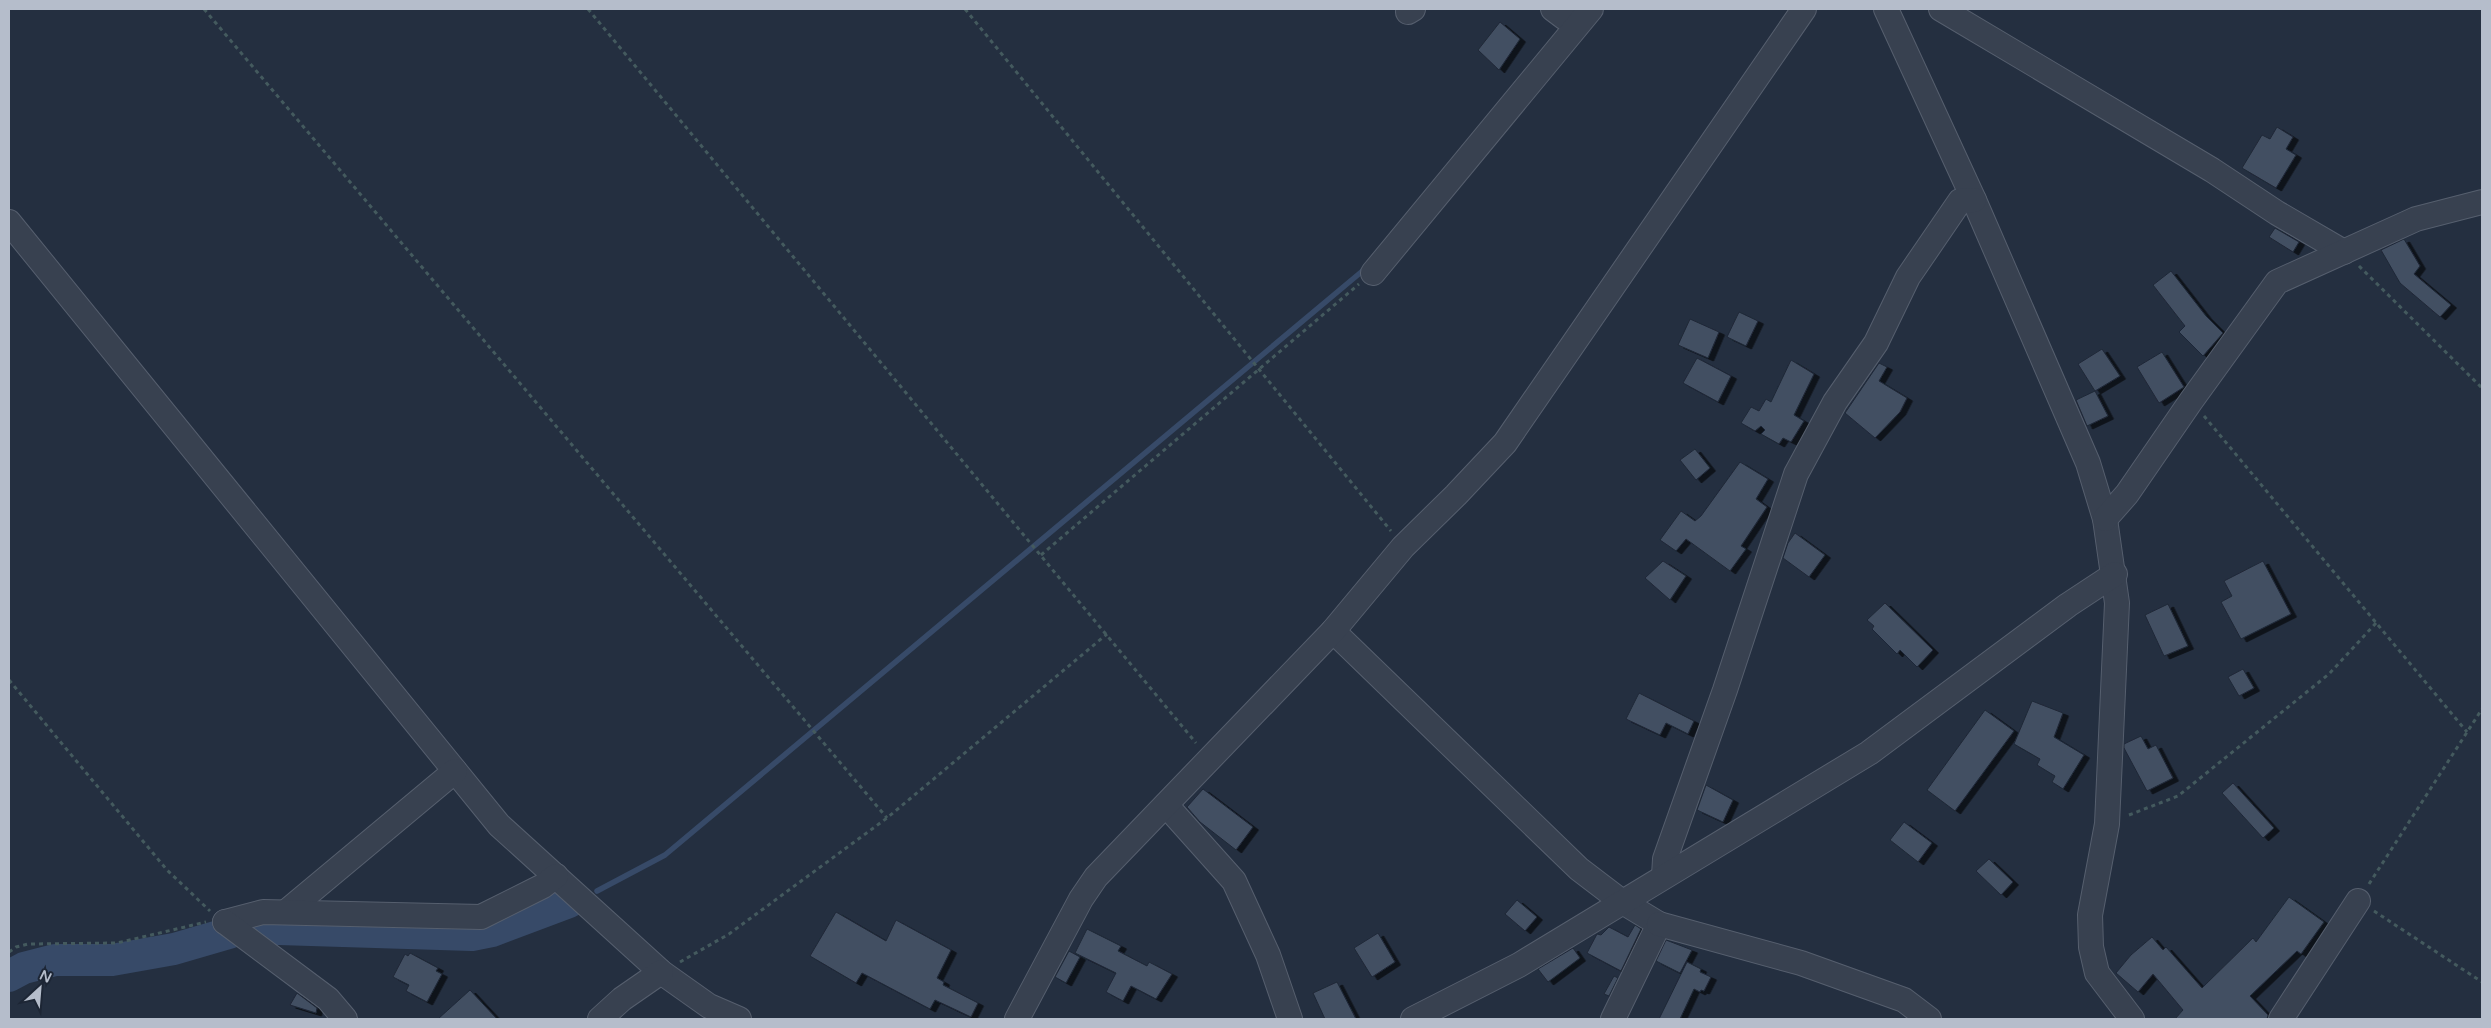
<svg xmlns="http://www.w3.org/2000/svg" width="2491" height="1028" font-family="'Varela Round',sans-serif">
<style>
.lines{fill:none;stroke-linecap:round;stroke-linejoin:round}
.stream{stroke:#374a68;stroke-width:5.5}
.river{stroke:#374a68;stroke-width:32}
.building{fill:#434f62;stroke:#1f2837;filter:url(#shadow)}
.minor-casing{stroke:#565f6e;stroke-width:26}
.path{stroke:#445a5e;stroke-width:3;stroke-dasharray:4 4;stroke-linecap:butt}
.minor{stroke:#384150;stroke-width:24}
</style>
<defs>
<filter id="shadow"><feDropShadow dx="5.5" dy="3" stdDeviation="0" flood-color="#0009"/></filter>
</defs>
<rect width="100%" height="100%" fill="#242f40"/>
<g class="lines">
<polyline class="stream" points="597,891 665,855 1366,268"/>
<g class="river">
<polyline points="250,928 472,935 492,931 569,902"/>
<polyline points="9,976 24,968 55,960 112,960 174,949 229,933"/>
</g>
</g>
<g class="building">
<polygon points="1500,22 1520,39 1499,70 1478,50"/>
<polygon points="2277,127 2293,137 2286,149 2296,155 2276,188 2242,168 2262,135 2270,139"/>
<polygon points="2275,228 2299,242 2293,252 2269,237"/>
<polygon points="2404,239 2420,266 2414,274 2451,305 2440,317 2400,283 2381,250"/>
<polygon points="2171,271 2206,316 2223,333 2203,356 2179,332 2185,326 2153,285"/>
<polygon points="1739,312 1758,321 1746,346 1727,337"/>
<polygon points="1690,319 1719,332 1708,358 1678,345"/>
<polygon points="2102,349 2120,376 2095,391 2078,364"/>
<polygon points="2162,352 2184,387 2159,403 2137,367"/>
<polygon points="1697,358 1731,376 1718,402 1683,383"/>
<polygon points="1791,360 1814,374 1794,415 1804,421 1791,442 1783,438 1779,444 1761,434 1765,430 1761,426 1755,431 1741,423 1751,407 1759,411 1766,399 1771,402"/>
<polygon points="1879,363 1887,367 1879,381 1907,398 1900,412 1875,438 1845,413"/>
<polygon points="2095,391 2108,416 2087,426 2076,400"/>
<polygon points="1695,449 1710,468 1696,480 1680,460"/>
<polygon points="1740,462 1768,479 1756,499 1767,507 1741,546 1746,549 1730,571 1686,539 1676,551 1660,540 1681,511 1695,521 1701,516"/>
<polygon points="1795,533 1825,555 1809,577 1783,558 1788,543"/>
<polygon points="1663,561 1686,576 1670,600 1645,578"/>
<polygon points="2263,561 2291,614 2241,639 2221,602 2232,596 2224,581"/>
<polygon points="1885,603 1933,650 1917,667 1900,650 1897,654 1872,629 1874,626 1867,620"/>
<polygon points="2168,604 2188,646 2164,656 2145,615"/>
<polygon points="2243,669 2254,688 2239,696 2228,677"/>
<polygon points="1639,693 1694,721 1688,734 1666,723 1660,735 1626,719"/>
<polygon points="2032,701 2063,713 2054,737 2084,755 2063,789 2052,782 2055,776 2037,765 2040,759 2014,744"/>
<polygon points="1985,710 2014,731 1955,811 1927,790"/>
<polygon points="2141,736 2148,749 2156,745 2173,778 2147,791 2124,748 2124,744"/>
<polygon points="2233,783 2274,828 2263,838 2222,793"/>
<polygon points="1706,785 1733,800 1723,822 1697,810"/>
<polygon points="1203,789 1253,827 1236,850 1200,822 1187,807"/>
<polygon points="1904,822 1932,843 1918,862 1890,840"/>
<polygon points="1989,859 2013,882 2001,895 1976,871"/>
<polygon points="2289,897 2324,922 2301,954 2297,951 2250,996 2268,1015 2267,1019 2175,1019 2183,1010 2153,974 2138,992 2116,973 2131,955 2152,937 2163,950 2166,947 2202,988 2253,938 2256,942"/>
<polygon points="1517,900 1537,917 1525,931 1505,914"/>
<polygon points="836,912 886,941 896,920 951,950 937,978 944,982 943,985 978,1003 971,1017 935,1000 930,1009 862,973 856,983 810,956"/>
<polygon points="1635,925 1641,929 1621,971 1587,953 1597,934 1601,935 1609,927 1628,937"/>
<polygon points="1087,929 1121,946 1118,951 1147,966 1149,962 1172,974 1156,999 1131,986 1123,1001 1106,992 1116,973 1075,953"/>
<polygon points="1378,933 1395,962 1372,977 1354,948"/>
<polygon points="1666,940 1692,950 1680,973 1656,961"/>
<polygon points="1573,948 1580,958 1548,982 1538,969"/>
<polygon points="1069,951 1080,957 1066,983 1055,977"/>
<polygon points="410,953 438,968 436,971 442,974 427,1002 406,991 409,985 393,977 405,954 408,956"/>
<polygon points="1687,962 1701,969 1700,972 1711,977 1704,991 1701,990 1700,992 1694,989 1680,1019 1659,1019"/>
<polygon points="1614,976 1618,978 1609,996 1604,994"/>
<polygon points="1337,982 1356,1019 1325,1019 1313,993"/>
<polygon points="470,990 497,1019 438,1019"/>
<polygon points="297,993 317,1008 316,1013 290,1005"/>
</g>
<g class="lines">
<defs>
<g id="minor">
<polyline points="1553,9 1565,18 1572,9"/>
<polyline points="1886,9 1974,200 2088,463 2105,519 2117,603 2107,824 2090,915 2091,947 2097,973 2132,1019"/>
<polyline points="1941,9 2212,170 2277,213 2344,252"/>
<polyline points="1408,12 1413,9"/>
<polyline points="9,222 499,825 661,972 709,1006 739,1019"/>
<polyline points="1373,273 1591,9"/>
<polyline points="2105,519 2127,494 2191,401 2277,282 2416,219 2482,202"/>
<polyline points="1333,631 1579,869 1621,901 1659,924 1613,1019"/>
<polyline points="1166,805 1234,881 1268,955 1290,1019"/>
<polyline points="1664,876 1665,859 1725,690 1796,474 1835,402 1876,343 1908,277 1960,201 1974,200"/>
<polyline points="286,912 455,771"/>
<polyline points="225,922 263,912 481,917 543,886 556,876"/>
<polyline points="225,922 328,999 345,1019"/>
<polyline points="1659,924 1801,963 1904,1000 1929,1019"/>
<polyline points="600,1019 622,999 661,972"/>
<polyline points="1017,1019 1081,899 1096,877 1333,631 1403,547 1456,495 1505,443 1804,9"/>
<polyline points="1413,1019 1519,965 1869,753 2068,605 2115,574"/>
<polyline points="2281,1019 2358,901"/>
</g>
</defs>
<use href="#minor" class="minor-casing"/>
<g class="path">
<polyline points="204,9 887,818"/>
<polyline points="588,9 1196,743"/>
<polyline points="965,9 1391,531"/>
<polyline points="2359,266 2482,388"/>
<polyline points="2204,416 2467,732"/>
<polyline points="1041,555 1359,284"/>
<polyline points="9,680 167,870 210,911"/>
<polyline points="2129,815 2178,796 2329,674 2376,623"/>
<polyline points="2369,884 2482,709"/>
<polyline points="2374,911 2482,982"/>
<polyline points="9,952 16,947 28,944 117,943 206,922"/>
<polyline points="680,962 729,934 887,818 1107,634"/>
</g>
<use href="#minor" class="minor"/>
</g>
<rect width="2491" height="1028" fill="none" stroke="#b5bdcb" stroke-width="20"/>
<g transform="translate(40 988) rotate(26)" stroke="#1d2635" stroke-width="4" paint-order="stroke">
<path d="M0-4L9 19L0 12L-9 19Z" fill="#b5bdcb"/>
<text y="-8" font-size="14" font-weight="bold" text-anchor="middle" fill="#b5bdcb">N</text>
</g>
</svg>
